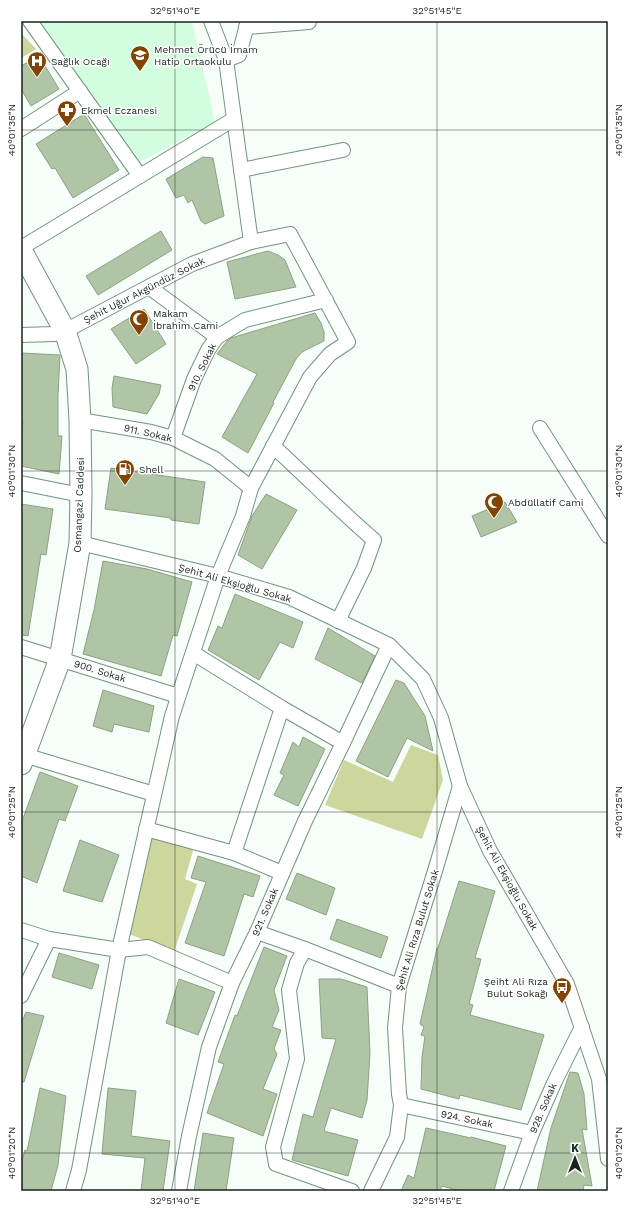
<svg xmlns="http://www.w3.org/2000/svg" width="629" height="1212" font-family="'Work Sans',sans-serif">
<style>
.built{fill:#d3fddf}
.green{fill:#cdd69c}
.building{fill:#b0c5a5;stroke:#8da183}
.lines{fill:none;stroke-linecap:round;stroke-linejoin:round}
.street-casing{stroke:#73937d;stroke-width:16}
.secondary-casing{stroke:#73937d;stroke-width:23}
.street{stroke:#fff;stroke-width:14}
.secondary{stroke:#fff;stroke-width:21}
.ticks{fill:none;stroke:#17241b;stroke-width:1;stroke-opacity:0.45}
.labels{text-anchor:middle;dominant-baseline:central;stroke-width:3;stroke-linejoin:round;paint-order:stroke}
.poi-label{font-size:10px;fill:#17241b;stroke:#fff;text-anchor:start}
.street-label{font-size:10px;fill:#17241b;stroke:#fff}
.neatline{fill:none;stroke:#17241b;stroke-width:1.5}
.ticks-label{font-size:10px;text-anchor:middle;fill:#17241b}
</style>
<rect width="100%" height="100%" fill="#f7fdf8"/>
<polygon class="built" points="41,21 192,21 215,122 138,163"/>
<g class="green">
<polygon points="21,33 36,49 21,58"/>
<polygon points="411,745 438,755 443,780 422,839 325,805 344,760 393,782"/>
<polygon points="150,835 194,847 185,879 197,884 174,952 129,934"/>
</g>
<g class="building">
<polygon points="39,56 59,89 31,106 21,89 21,66"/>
<polygon points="84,114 119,170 73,198 55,168 52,169 36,144"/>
<polygon points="203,157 213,158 224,216 205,224 201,221 192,200 188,203 184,195 176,198 166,179"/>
<polygon points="161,231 172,250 98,295 86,276"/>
<polygon points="268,251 278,255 285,260 296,287 235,299 227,262"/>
<polygon points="144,309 166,344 136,364 111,329"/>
<polygon points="315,313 321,323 324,332 324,341 302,352 296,359 273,402 274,403 248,453 222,437 257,374 217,354 227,341 231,338"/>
<polygon points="21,353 60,355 58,395 58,436 62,436 59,474 21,466 21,444 23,420 21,420"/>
<polygon points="114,376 161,385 159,394 147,414 113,407 112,388"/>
<polygon points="111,468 205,482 199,524 171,520 171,518 105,509"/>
<polygon points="266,494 297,510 262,569 238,555 252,516"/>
<polygon points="505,502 517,522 481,537 472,516"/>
<polygon points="21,504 53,509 46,555 41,554 28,636 21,635"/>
<polygon points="103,561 147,569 192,582 177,636 173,635 161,676 83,654 94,610"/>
<polygon points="235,594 303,622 293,648 280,642 259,680 208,650 218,626 222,628"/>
<polygon points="328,628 375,656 362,683 315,659"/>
<polygon points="396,680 404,683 425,716 433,751 407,738 388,777 356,761"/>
<polygon points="103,690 154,706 149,732 114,724 112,732 93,726"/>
<polygon points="303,737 325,749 298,806 274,795 284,775 280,773 293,742 299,747"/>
<polygon points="40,772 78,786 65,821 59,819 37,883 21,876 21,824"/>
<polygon points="80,840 119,855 102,902 63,891"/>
<polygon points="198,856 260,876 253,897 244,894 224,956 185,943 206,882 191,878"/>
<polygon points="297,873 335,888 326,915 286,899"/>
<polygon points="459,881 495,891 475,958 481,959 469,1004 473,1005 470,1015 544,1035 521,1110 460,1095 459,1099 421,1089 422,1057 425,1036 421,1035 424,1027 420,1024 437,948 438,948"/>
<polygon points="337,919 388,937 381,958 330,939"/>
<polygon points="264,947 287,956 274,990 279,1010 272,1027 281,1030 274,1049 277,1054 263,1089 277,1094 263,1136 207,1113 224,1064 218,1062 235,1015 237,1016"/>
<polygon points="59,953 99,965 92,989 52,977"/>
<polygon points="179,979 215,992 198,1035 166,1023"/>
<polygon points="319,979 341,979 367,987 370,1053 367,1100 362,1118 331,1108 324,1131 358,1140 348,1176 292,1160 303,1114 313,1117 336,1039 322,1038"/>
<polygon points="26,1012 44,1016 24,1082 21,1082 21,1024"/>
<polygon points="570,1072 578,1073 584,1094 587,1130 582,1129 592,1186 584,1185 583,1191 537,1191 551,1128"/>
<polygon points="40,1088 66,1096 58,1165 51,1191 21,1191 21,1164 25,1150 27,1151"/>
<polygon points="108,1088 136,1091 131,1136 170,1141 163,1191 141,1191 145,1158 102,1154"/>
<polygon points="426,1128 471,1138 471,1137 506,1146 494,1191 460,1191 442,1186 440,1190 442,1191 401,1191 408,1175 414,1178"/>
<polygon points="203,1133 234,1138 226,1191 194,1191"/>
</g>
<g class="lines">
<defs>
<g id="street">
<polyline points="30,21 140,176"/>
<polyline points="211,21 226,60 251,242"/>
<polyline points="246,27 309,22"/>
<polyline points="226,60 239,55 248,21"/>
<polyline points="21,129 80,91"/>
<polyline points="241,170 343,150"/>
<polyline points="21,248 234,119"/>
<polyline points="149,287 217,337"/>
<polyline points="21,335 54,334 65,331 192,264 251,242 290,234 348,342 330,354 310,377 251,488 243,516 218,576 172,716 119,950 79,1170 73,1191"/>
<polyline points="80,420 151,432 173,438 215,459 251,488"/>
<polyline points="540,428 608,536"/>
<polyline points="173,438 194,379 208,350 217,337 245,320 326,300"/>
<path d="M273,446C307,477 339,510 374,540L364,568L338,621"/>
<polyline points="21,483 81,495"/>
<polyline points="80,543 218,576 289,597 389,645 423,679 441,718 460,786 490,851 567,984 599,1079 608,1159"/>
<polyline points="21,647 178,696"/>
<polyline points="193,653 282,708 343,743"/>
<polyline points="24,755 154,794"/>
<polyline points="146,829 234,853 282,873"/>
<polyline points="234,853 282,708"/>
<polyline points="21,930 49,939 119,950 148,947 232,983"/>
<polyline points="257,932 305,949 399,986"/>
<polyline points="305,949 297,963 289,990 297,1059 273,1147 276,1164 352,1191"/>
<polyline points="21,996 49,939"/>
<polyline points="401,1105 532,1133"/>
<polyline points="179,1191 189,1136 209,1047 232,983 257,932 305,821 343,743 389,645"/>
<polyline points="371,1191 397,1137 401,1105 399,1094 395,1028 399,986 435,871 460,786"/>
<polyline points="511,1191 532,1133 555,1081 582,1027"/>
</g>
<polyline id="secondary" points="21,250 65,331 77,369 80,420 81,495 80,543 60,659 21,764"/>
</defs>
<use href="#street" class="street-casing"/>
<use href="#secondary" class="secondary-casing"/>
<use href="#street" class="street"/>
<use href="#secondary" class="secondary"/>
</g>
<path class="ticks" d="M175,21V1191M437,21V1191M21,130H608M21,471H608M21,812H608M21,1153H608"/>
<defs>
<symbol id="school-pin" viewBox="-11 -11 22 30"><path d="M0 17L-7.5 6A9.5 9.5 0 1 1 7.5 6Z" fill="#824403" stroke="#fff"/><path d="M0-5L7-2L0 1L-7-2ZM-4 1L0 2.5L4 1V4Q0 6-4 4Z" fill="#fff"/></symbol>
<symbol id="hospital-pin" viewBox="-11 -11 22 30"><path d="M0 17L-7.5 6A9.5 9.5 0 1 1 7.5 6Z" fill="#824403" stroke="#fff"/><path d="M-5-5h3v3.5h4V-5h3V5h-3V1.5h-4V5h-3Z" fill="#fff"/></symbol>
<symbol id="pharmacy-pin" viewBox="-11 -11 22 30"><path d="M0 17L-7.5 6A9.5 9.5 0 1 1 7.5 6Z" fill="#824403" stroke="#fff"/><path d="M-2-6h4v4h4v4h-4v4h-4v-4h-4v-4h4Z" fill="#fff"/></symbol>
<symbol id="mosque-pin" viewBox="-11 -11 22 30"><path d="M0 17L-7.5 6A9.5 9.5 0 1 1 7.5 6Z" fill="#824403" stroke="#fff"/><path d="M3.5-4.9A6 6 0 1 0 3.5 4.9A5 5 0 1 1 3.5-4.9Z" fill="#fff"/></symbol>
<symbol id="fuel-pin" viewBox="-11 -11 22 30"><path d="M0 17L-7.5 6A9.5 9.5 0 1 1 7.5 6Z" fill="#824403" stroke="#fff"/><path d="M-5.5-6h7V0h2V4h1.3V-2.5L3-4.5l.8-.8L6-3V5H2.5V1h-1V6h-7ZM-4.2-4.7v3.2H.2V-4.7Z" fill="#fff"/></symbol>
<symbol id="bus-pin" viewBox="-11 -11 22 30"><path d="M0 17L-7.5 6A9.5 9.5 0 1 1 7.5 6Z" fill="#824403" stroke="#fff"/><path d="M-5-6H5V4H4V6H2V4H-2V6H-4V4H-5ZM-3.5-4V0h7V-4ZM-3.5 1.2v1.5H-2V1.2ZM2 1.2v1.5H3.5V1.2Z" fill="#fff"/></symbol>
</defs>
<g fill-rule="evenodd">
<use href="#school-pin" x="129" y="44" width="22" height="30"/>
<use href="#hospital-pin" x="26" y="50" width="22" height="30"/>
<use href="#pharmacy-pin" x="56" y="99" width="22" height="30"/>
<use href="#mosque-pin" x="128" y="308" width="22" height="30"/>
<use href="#fuel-pin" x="114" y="458" width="22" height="30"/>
<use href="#mosque-pin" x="483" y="491" width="22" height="30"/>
<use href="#bus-pin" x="551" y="976" width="22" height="30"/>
</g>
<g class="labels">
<g class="poi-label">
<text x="154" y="49">Mehmet Örücü İmam<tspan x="154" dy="12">Hatip Ortaokulu</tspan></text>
<text x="51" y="61">Sağlık Ocağı</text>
<text x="81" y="110">Ekmel Eczanesi</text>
<text x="153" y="313">Makam<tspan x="153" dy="12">İbrahim Cami</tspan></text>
<text x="139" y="469">Shell</text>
<text x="508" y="502">Abdüllatif Cami</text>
<text x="548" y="981" text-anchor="end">Şeiht Ali Rıza<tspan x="548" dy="12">Bulut Sokağı</tspan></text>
</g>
<g class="street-label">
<text transform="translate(144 290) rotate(-27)">Şehit Uğur Akgündüz Sokak</text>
<text transform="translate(202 367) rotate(-64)">910. Sokak</text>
<text transform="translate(148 433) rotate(13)">911. Sokak</text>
<text transform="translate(79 505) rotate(-88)">Osmangazi Caddesi</text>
<text transform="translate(235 583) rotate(16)">Şehit Ali Ekşioğlu Sokak</text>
<text transform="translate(100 671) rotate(17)">900. Sokak</text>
<text transform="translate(507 878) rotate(61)">Şehit Ali Ekşioğlu Sokak</text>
<text transform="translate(265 912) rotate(-67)">921. Sokak</text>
<text transform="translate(417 930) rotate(-73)">Şehit Ali Rıza Bulut Sokak</text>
<text transform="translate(543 1108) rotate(-67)">928. Sokak</text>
<text transform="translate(467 1119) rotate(12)">924. Sokak</text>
</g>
</g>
<rect width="629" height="1212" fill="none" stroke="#ffffff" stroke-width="44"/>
<g transform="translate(575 1158)" stroke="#ffffff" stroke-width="3" paint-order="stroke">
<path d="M0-3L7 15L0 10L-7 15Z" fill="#17241b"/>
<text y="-6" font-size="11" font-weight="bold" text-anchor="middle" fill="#17241b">K</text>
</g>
<rect x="22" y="22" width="585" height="1168" class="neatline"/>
<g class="ticks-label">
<text x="175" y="14">32°51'40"E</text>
<text x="437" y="14">32°51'45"E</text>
<text transform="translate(11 130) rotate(-90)" y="4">40°01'35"N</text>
<text transform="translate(618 130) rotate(-90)" y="4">40°01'35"N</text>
<text transform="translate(11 471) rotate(-90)" y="4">40°01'30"N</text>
<text transform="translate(618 471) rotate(-90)" y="4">40°01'30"N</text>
<text transform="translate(11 812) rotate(-90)" y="4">40°01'25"N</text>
<text transform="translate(618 812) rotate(-90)" y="4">40°01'25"N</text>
<text transform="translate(11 1153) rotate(-90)" y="4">40°01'20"N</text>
<text transform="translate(618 1153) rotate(-90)" y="4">40°01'20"N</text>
<text x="175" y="1204">32°51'40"E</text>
<text x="437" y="1204">32°51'45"E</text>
</g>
</svg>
